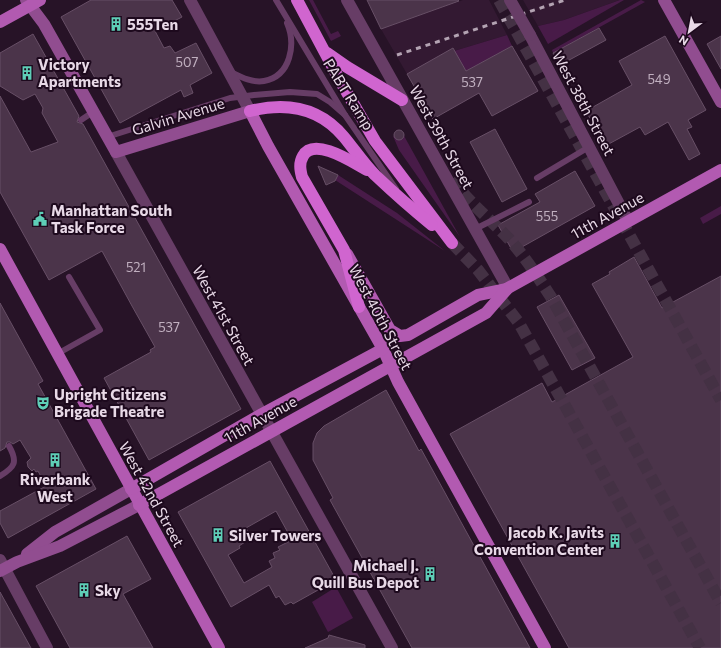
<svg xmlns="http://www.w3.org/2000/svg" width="721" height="648" font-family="Commissioner,sans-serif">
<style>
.built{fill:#331932}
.green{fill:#481b48}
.building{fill:#4b344a;stroke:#674f66;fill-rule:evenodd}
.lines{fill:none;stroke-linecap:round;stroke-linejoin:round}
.highway-tunnel{stroke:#443144;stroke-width:12;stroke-dasharray:12 6;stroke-linecap:butt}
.lane{stroke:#673d66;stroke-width:6}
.street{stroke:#673d66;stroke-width:12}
.secondary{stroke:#914d90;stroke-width:12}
.primary{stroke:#b25ab1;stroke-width:12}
.highway{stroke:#d065cf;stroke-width:12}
.rail{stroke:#b3a3b2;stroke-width:3;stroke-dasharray:5 5;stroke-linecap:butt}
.street-bridge{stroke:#673d66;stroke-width:12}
.labels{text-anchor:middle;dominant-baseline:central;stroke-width:4;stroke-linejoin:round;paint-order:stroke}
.number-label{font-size:13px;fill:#c1b0c0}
.poi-label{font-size:15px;font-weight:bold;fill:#e8d9e7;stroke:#1d091d;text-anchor:start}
.street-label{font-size:15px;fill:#e8d9e7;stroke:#1d091d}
</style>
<rect width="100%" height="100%" fill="#271327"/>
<g class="built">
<polygon points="463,0 489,0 507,35 454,51 453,48 407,74 381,29"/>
<polygon points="523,0 620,0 564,20 538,26"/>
</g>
<g class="green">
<polygon points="309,0 313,0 331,34 338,31 341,36 331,41"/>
<polygon points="620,0 624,0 548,44 538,26 564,20"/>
<polygon points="641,0 645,2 553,53 552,50"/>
<polygon points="507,35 512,46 466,71 454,51"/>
<polygon points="403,134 460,237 399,150 393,136 399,139 403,137"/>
<polygon points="338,175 397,213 445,251 335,180"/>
<polygon points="721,206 721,214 703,224 700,218"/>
<polygon points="336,587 353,618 328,632 312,602"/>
</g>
<g class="building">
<polygon points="91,0 172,0 182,17 155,31 164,48 170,46 175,53 196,43 212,73 190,85 193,93 184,97 181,90 120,123 61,17"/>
<polygon points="367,0 458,0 459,1 381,29"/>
<polygon points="599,28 606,40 560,65 553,53"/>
<polygon points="33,34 79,116 77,122 83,124 241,409 149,460 104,378 151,352 150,350 155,347 132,306 102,251 49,280 0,192 0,96 31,152 58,142 42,113 43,108 35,94 23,100 0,86 0,53"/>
<polygon points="665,36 706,110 688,120 692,127 687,129 700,154 689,160 668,122 645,135 640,127 605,146 586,111 632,85 619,61"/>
<polygon points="721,36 721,69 707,44"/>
<polygon points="512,46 538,91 492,116 479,93 433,119 407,74 453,48 466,71"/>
<polygon points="495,129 527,189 502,202 470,142"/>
<circle cx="399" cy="135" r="5"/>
<polygon points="318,166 338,175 335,181 326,185"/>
<polygon points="575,171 595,206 513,252 498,225 540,202 535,194"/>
<polygon points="634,257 662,308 721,276 721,648 569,648 450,434 542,383 552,402 633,357 592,284 610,274 609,272"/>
<polygon points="559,295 595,358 572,370 537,307"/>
<polygon points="0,303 43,381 38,384 96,489 8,538 0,523 0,511 46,486 38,471 36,472 34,469 32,471 28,467 27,462 31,458 20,440 13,444 10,442 7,442 5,448 0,451"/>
<polygon points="386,390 419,451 421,449 530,648 412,648 330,500 333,498 313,460 313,443 317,433 324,426"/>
<path d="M270,461L336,580L293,604L291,602L285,605L279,596L276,598L269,585L231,607L178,512ZM276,511L292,540L278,547L280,550L273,553L275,558L269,561L272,567L244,583L228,555L240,548L239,546L245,542L242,537L249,533L246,528Z"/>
<polygon points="127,536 151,579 123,594 153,648 70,648 36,586"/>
<polygon points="0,592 10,610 31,648 0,648"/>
<polygon points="329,635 365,645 365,648 305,648 328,638"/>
</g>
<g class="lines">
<g class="highway-tunnel">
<polyline points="499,0 721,400"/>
<path d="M452,179C468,202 490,219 509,239C525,257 538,277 551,297L721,603"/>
<polyline points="452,243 478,270 519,323 700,648"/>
</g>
<g class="lane">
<polyline points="276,0 345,115 396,189"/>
<path d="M231,72C241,77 252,83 264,81C291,76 296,44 287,23"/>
<polyline points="81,120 93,112"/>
<polyline points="107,137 230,98 254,95 290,92 317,94 330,102 345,115"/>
<polyline points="537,178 589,147"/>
<polyline points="475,229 529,202"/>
<polyline points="383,349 396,335"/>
<polyline points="57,354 100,330 69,277"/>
<path d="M0,476C15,467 18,462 9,446"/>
</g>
<g class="street">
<polyline points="190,0 250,111"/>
<polyline points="347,0 508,288"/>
<polyline points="530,35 628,221"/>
<polyline points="116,152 392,648"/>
<polyline points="0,560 47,648"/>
</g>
<g class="secondary">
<polyline points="26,0 44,24 116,152 250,111"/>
<polyline points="664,0 721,102"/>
<polyline points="27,554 55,532 131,489"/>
<polyline points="0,571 17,562 60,546 139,505"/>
</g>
<g class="primary">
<polyline points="0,22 40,0"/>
<polyline points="250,111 268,146 383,349 398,382 545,648"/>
<polyline points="0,249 219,648"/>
<polyline points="347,254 390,330 400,336 408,335 478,295 507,289"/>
<polyline points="131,489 262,414 383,349"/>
<polyline points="139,505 486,313 508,288 721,170"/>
</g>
<g class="highway">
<polyline points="297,0 338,77 375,141 452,243"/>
<polyline points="327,53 347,67 402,100"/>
<path d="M250,111C286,102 319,107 344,137C354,149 363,163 375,175C393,192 412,209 432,225"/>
<path d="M359,307L344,250L302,177C300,169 299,163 303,156C314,136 354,163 367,170"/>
</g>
<polyline class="rail" points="397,55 565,0"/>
<polyline class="street-bridge" points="510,0 530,35"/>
</g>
<defs>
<symbol id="building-bare" viewBox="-9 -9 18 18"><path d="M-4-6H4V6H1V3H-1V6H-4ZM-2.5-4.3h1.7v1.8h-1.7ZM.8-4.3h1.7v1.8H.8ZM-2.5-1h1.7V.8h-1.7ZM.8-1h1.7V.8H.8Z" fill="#5eceb7" stroke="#1d091d" stroke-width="2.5" paint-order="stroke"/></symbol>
<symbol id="civic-bare" viewBox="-9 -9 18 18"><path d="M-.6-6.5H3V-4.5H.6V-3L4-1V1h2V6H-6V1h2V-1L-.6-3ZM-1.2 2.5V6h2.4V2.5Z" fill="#5eceb7" stroke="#1d091d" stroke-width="2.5" paint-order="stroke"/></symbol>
<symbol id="theatre-bare" viewBox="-9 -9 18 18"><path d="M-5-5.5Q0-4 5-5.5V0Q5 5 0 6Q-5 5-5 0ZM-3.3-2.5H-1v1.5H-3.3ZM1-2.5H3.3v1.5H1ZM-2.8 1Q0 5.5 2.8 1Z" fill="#5eceb7" stroke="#1d091d" stroke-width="2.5" paint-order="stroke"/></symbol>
</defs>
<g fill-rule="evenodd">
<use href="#building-bare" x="106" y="14" width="20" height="20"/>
<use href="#building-bare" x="17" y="63" width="20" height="20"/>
<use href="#civic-bare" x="30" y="209" width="20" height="20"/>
<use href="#theatre-bare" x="33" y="393" width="20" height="20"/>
<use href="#building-bare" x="45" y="450" width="20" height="20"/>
<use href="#building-bare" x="208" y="525" width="20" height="20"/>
<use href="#building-bare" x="605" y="531" width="20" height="20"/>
<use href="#building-bare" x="420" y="564" width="20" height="20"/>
<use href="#building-bare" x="74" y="580" width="20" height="20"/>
</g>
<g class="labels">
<g class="number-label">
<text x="187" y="62">507</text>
<text x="659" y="79">549</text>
<text x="472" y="82">537</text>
<text x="547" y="216">555</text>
<text x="136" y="267">521</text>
<text x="169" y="327">537</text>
</g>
<g class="poi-label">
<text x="127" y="24">555Ten</text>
<text x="38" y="64">Victory<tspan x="38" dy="17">Apartments</tspan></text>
<text x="51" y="210">Manhattan South<tspan x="51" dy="17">Task Force</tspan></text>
<text x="54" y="394">Upright Citizens<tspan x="54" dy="17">Brigade Theatre</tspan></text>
<text x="55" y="479" text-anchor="middle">Riverbank<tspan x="55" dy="17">West</tspan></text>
<text x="604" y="532" text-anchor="end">Jacob K. Javits<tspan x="604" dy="17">Convention Center</tspan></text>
<text x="229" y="535">Silver Towers</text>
<text x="419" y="565" text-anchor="end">Michael J.<tspan x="419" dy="17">Quill Bus Depot</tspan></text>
<text x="95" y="590">Sky</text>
</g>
<g class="street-label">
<text transform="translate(349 94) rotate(58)">PABT Ramp</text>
<text transform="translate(584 103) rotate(62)">West 38th Street</text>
<text transform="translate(178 116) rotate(-17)">Galvin Avenue</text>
<text transform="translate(442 137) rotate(61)">West 39th Street</text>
<text transform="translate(607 215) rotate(-29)">11th Avenue</text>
<text transform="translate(224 315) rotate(61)">West 41st Street</text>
<text transform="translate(381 317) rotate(62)">West 40th Street</text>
<text transform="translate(260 419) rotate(-29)">11th Avenue</text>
<text transform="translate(152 494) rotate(61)">West 42nd Street</text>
</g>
</g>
<g transform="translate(689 32) rotate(212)" stroke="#1d091d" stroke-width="3" paint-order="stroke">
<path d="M0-3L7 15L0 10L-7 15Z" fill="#e8d9e7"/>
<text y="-6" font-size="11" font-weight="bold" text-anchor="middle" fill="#e8d9e7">N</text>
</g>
</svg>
